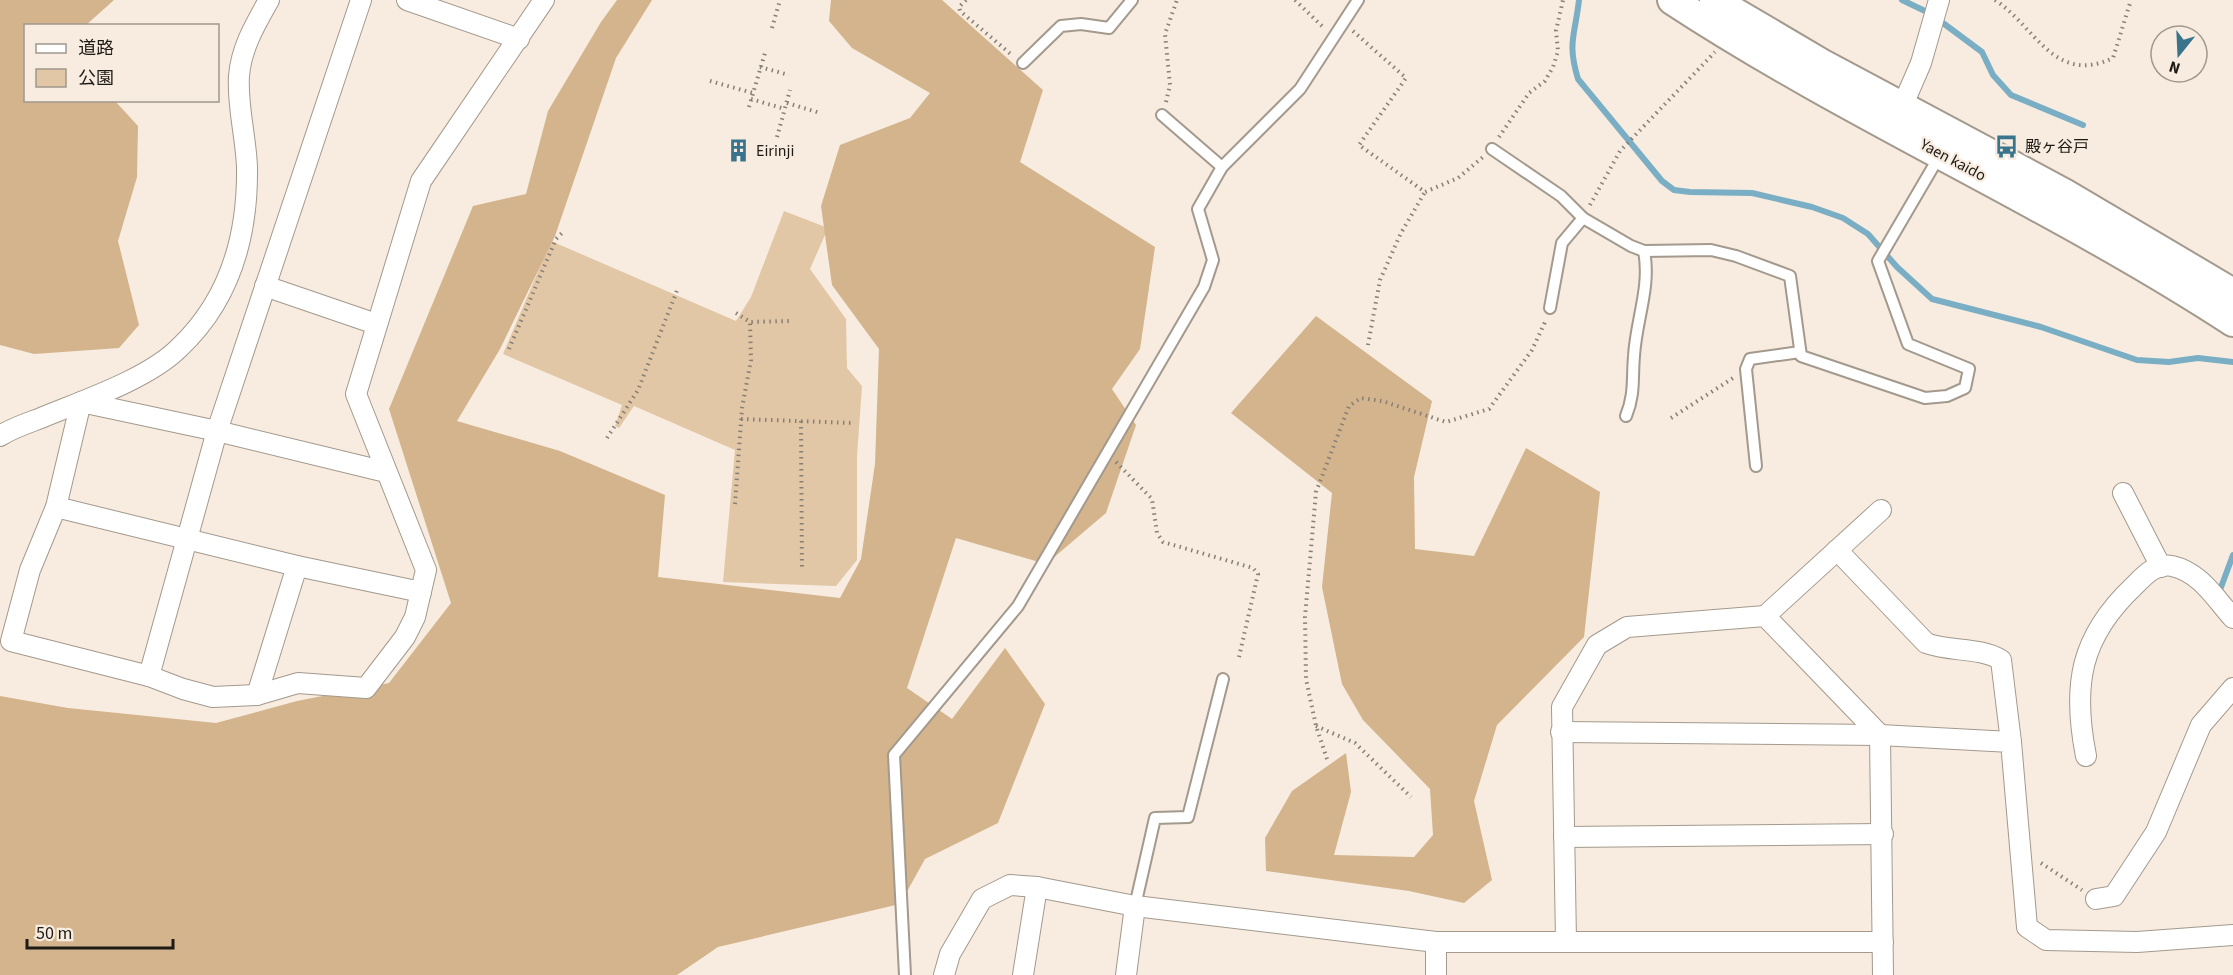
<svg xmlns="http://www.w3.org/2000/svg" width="2233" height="975" font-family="'Source Sans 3','Noto Sans JP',sans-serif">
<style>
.green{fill:#e2c7a6}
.forest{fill:#d3b48c}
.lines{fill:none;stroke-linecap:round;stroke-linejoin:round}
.stream{stroke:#7aaec5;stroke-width:6}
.lane-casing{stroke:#a3998d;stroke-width:14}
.street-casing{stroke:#a3998d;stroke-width:22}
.secondary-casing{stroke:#a3998d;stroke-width:32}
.path{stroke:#877f76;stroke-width:4;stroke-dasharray:1.5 4.5;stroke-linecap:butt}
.lane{stroke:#fff;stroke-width:10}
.street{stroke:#fff;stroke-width:20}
.secondary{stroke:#fff;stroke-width:28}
.labels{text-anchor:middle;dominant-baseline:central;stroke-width:4.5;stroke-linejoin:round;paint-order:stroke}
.poi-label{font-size:16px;fill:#1e1a15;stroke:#f7ecdf;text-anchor:start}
.street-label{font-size:16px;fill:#1e1a15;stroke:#f7ecdf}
</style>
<rect width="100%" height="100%" fill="#f7ecdf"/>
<polygon class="green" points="784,211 828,228 810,269 846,319 847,368 862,386 857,456 857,560 836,586 723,582 735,450 634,406 619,428 615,426 622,405 503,354 551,241 736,321 751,297"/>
<g class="forest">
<polygon points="0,0 114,0 86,25 26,26 26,100 115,101 138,126 137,177 118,241 139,325 119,348 34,354 0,345"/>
<polygon points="617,0 652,0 616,58 555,236 500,349 457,421 560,451 665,495 658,577 840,598 861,559 875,464 879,349 832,285 821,206 840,145 910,118 930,93 852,48 829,21 831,0 942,0 1043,90 1020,162 1155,247 1140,349 1112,389 1136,425 1106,513 1046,564 956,538 907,688 952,719 1005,648 1045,704 998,823 925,859 900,904 718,947 677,975 0,975 0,696 68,708 216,723 297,701 389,683 451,603 389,409 473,206 526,194 548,111 601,22"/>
<polygon points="1316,316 1432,401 1414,477 1415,549 1474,556 1526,448 1600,492 1584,637 1497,725 1474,801 1492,880 1464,903 1409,891 1266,871 1265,838 1292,791 1346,753 1351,792 1334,855 1414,857 1433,835 1430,789 1363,720 1342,684 1322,587 1332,493 1231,413"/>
</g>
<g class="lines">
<g class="stream">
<path d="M1579,0C1575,36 1567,42 1578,79L1662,181L1674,190L1690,192L1752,193L1812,207L1843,218L1868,234L1897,267L1932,299L2041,327L2137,360L2169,362L2198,358L2233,362"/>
<polyline points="1902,0 1925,11"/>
<polyline points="1943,23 1982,52 1993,75 2011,95 2083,125"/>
<polyline points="2220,590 2233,555"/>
</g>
<defs>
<g id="lane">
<polyline points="1023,63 1061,26 1081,24 1109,28 1132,0"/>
<polyline points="1162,115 1222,167"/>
<polyline points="1492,149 1561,196 1583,218 1631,246 1644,251 1711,250 1736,256 1790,276 1801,356 1925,398 1947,396 1965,388 1969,369 1908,344 1878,261 1940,155"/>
<polyline points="1550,308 1562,243 1583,218"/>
<path d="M1626,416C1635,394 1632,379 1634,356C1636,320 1651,287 1644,251"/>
<polyline points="1756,466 1746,369 1750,359 1800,352"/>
<polyline points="1135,906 1155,818 1188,817 1223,679"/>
<polyline points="905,975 894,755 1018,606 1204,287 1213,260 1198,209 1222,167 1300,89 1358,0"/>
</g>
<g id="street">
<polyline points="407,0 519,39"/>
<polyline points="1898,116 1921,63 1939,0"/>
<polyline points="265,286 376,324"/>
<path d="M0,436C12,428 28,423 41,418C82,401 148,379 179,348C230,300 248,235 247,167C246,137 237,106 239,76C241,48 256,23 269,0"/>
<polyline points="386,472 217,431 81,402 56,507 30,570 11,641 149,676 183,689 213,697 257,695 298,683 366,688 405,637 415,617 426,570 356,394 421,181 544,0"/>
<polyline points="2123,493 2161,567"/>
<polyline points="56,507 297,566 421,592"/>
<path d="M1837,550L1926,643C1950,652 1980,647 2001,660L2011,742"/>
<polyline points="1765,616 1881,510"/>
<polyline points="149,676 217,431 361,0"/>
<polyline points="257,695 297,566"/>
<polyline points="1561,732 1880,735 2011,742 2027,927 2046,940 2137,942 2233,935"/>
<path d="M2086,756C2072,685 2080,637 2134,586C2144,576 2155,563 2172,566C2200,572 2215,598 2233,618"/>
<polyline points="1564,837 1883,834"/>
<polyline points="2096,899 2114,896 2156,832 2201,725 2233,688"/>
<polyline points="1566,941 1562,707 1597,645 1627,627 1765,616 1880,735 1883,975"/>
<polyline points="944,975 950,954 982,899 1010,885 1037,887 1135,906 1436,942 1883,942"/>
<polyline points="1023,975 1037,887"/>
<polyline points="1126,975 1135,906"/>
<polyline points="1436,975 1436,942"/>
</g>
<g id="secondary">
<path d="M1672,0C1852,118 2052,204 2233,322"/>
<polyline points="1714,0 1821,63 2064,193 2233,293"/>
</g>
</defs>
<use href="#lane" class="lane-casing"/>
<use href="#street" class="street-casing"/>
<use href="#secondary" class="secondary-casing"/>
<g class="path">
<polyline points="966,0 959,7 960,11 1013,56"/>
<polyline points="1295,0 1324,28"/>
<path d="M1995,0C2035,26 2054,86 2113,58L2131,0"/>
<polyline points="772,28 780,0"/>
<polyline points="1353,31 1406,78 1359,145 1425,192 1458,178 1483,157"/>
<polyline points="760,67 789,75"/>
<polyline points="710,81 753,93"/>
<polyline points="751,99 785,109"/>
<polyline points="1166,102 1170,85 1165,34 1177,0"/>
<polyline points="787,103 820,113"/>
<polyline points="749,107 765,53"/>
<polyline points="777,137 790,90"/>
<polyline points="1499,137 1529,93 1545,81 1553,67 1558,51 1556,31 1563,0"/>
<polyline points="1590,205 1620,151 1715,52"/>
<polyline points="736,313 750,322 789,321"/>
<polyline points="1368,345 1380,280 1401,233 1425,192"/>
<polyline points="509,349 556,239 563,232"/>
<polyline points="1671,418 1733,378"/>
<polyline points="741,419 853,423"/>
<polyline points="801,421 802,570"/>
<polyline points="607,438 638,390 678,288"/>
<polyline points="1116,462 1152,499 1157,533 1163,542 1253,568 1258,574 1239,657"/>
<polyline points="735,504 742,408 751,360 750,322"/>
<polyline points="1316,726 1355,743 1411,797"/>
<polyline points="1327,759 1316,726 1306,679 1305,617 1316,492 1349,406 1361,398 1382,401 1446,422 1489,409 1532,350 1546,320"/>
<polyline points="2041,863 2082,890"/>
</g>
<use href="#lane" class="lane"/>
<use href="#street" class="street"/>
<use href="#secondary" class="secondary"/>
</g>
<defs>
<symbol id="bus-bare" viewBox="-9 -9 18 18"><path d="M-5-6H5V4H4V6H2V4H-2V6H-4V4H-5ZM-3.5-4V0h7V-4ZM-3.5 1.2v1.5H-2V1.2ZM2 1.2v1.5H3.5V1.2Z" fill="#39748c" stroke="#f7ecdf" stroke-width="2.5" paint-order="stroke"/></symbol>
<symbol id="building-bare" viewBox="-9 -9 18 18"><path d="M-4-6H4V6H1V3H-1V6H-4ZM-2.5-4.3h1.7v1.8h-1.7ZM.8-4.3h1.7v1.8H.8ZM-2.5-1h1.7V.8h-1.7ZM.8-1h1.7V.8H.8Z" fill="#39748c" stroke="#f7ecdf" stroke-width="2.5" paint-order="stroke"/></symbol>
</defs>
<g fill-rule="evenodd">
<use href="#bus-bare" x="1990" y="130" width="33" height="33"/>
<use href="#building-bare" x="722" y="134" width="33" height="33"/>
</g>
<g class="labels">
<g class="poi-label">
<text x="2025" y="147">殿ヶ谷戸</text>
<text x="756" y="151">Eirinji</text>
</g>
<g class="street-label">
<text transform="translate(1953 160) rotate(28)">Yaen kaido</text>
</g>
</g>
<rect x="24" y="24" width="195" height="78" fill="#f7ecdf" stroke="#a0988e" stroke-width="1.5"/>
<rect x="36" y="44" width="30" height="9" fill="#ffffff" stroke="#a0988e" stroke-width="1.5"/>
<text x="78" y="54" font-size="18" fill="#1e1a15">道路</text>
<rect x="36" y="69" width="30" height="18" fill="#e2c7a6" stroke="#a0988e" stroke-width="1.5"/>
<text x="78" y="84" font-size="18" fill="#1e1a15">公園</text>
<g transform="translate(2179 54) rotate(198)"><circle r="28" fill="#f7ecdf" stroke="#a0988e" stroke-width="1.5"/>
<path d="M0-4.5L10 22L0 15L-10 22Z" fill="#39748c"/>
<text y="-9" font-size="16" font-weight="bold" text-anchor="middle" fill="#1e1a15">N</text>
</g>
<path d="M27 939v9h146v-9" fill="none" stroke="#1e1a15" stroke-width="3"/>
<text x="36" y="939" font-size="18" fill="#1e1a15" stroke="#f7ecdf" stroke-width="4.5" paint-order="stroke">50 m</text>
</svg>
